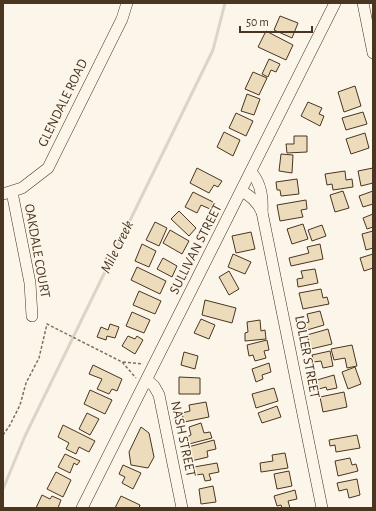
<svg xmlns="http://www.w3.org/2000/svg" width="376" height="511" font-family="'Alegreya Sans',sans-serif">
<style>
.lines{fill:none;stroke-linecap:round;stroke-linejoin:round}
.stream{stroke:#dcd4c6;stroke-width:3}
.building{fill:#ecdcbc;stroke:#4a3520}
.minor-casing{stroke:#4a3520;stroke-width:12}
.path{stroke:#7f6f5c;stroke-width:1.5;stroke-dasharray:3 2;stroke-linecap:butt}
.minor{stroke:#fbf6e9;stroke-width:11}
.labels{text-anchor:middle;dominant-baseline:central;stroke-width:3;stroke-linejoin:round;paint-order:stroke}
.street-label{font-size:14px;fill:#4a3520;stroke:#fbf6e9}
.water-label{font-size:15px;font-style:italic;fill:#4a3520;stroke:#fbf6e9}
</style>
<rect width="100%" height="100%" fill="#fbf6e9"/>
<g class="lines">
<polyline class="stream" points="3,489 25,436 213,50 225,3"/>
</g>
<g class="building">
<polygon points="280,16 298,23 292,38 274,30"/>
<polygon points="266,31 293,45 286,60 258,47"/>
<polygon points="269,59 280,64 276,72 271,70 268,77 262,74"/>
<polygon points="253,72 267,78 259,95 245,89"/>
<polygon points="355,86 361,106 344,112 338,92"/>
<polygon points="247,94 260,99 254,115 241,111"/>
<polygon points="308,102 322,108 319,114 324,116 320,126 301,116"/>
<polygon points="363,112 367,124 346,130 342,118"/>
<polygon points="236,113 253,121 246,136 229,128"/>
<polygon points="224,132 240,140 233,156 217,147"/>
<polygon points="365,133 369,148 351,154 346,139"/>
<polygon points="294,136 307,136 307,152 287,153 286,144 294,144"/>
<polygon points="281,154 293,155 292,173 279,171"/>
<polygon points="197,168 222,181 218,187 214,185 209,193 190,183"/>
<polygon points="373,168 373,183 361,186 358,171"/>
<polygon points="345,171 346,180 352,179 353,187 333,190 332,184 327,185 325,174"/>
<polygon points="297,179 299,194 281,196 280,190 277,190 276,182"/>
<polygon points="343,191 349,208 335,212 330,195"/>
<polygon points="373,191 373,204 363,207 359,196"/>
<polygon points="193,192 213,202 210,209 201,205 197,213 185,207"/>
<polygon points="306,200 307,209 301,210 303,217 280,221 277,205"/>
<polygon points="179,211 196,228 189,236 171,219"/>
<polygon points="373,214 373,227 367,229 363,218"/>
<polygon points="155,222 167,228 159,246 146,240"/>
<polygon points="303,224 308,239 292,244 287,229"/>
<polygon points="322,225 326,236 312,241 308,230"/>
<polygon points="170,230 189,241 182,254 163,243"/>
<polygon points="373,231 373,248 366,250 362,234"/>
<polygon points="251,232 255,249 236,253 232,236"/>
<polygon points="142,244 156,251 149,267 135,261"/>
<polygon points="320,244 323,259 291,266 289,258 309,253 307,247"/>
<polygon points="233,254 251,262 245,274 228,267"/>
<polygon points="373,254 373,268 364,271 360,258"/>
<polygon points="163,258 177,266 172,277 157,269"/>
<polygon points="137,267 166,281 160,294 131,280"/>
<polygon points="315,269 318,283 298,287 297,279 303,278 301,271"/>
<polygon points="229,271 239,289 229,295 219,277"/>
<polygon points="321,289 323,298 327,297 329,304 303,309 299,293"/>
<polygon points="139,291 161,301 155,314 133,305"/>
<polygon points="205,300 236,308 232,323 202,315"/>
<polygon points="320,311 324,325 307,330 305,323 309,322 307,314"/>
<polygon points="132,312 150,320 144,333 126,326"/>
<polygon points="201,319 215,325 209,339 194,333"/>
<polygon points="260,320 261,331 265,330 266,339 245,341 245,333 248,332 247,322"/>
<polygon points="110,324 119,327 115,338 107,336 106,340 97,337 101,327 108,330"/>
<polygon points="328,329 332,344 311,349 307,335"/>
<polygon points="128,336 135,339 137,336 143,340 135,354 122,346"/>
<polygon points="267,340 269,350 264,351 266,358 255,361 253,355 249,356 247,345"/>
<polygon points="352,345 357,366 347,368 345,358 334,360 331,349"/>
<polygon points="330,351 333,366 323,368 321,361 314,362 312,355"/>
<polygon points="184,352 198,356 195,369 181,365"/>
<polygon points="269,363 271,372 262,375 263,379 256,382 252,369"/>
<polygon points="93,365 122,379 117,391 112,389 109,394 97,389 102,379 89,374"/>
<polygon points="355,367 361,384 348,389 342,372"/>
<polygon points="334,375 337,388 327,390 326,387 319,389 317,380"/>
<polygon points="179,377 200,378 200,394 179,394"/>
<polygon points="274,388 278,401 256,408 252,394"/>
<polygon points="90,390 112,400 105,414 84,404"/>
<polygon points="344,392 347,407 323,412 320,397"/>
<polygon points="206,402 209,417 184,422 182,413 190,411 189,405"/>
<polygon points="277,406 281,417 262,423 258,413"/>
<polygon points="87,413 99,419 90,435 79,429"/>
<polygon points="201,423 204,433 210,432 212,438 189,444 187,437 191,435 189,427"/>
<polygon points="63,425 95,441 89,452 79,447 76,454 66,449 69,443 58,437"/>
<polygon points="141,427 149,433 154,457 148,468 131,465 129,452"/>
<polygon points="357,435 360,448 336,452 335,445 330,446 329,440"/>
<polygon points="214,440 216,449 207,451 208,457 191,461 188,447"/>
<polygon points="285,453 288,468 261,472 260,463 273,461 272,455"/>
<polygon points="65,454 80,461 77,465 74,463 70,473 58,467"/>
<polygon points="350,458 352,465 356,464 358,471 338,476 335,461"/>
<polygon points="217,463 219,472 209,474 211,480 205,481 203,474 196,475 194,467"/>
<polygon points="123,465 141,473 133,489 122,483 125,477 119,474"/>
<polygon points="289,471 292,486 277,489 274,474"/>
<polygon points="56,472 71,480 63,497 47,489"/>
<polygon points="357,479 360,495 349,498 347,489 339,491 337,483"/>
<polygon points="213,486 216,502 201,504 199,489"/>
<polygon points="295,490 297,499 288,501 290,508 282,508 281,505 277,506 274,496"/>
<polygon points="42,495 50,499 52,496 61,500 58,508 36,508"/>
<polygon points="121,496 140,505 139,508 115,508"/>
</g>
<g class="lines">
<defs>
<g id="minor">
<polyline points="363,3 373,53"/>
<path d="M251,172C261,183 263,198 262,212L322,508"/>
<path d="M242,191C251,197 257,201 262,212"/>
<polyline points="12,192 30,283 32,316"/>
<polyline points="3,194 22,188 48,168 122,19 127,3"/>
<polyline points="147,380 154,386 159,395 182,508"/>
<polyline points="82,508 335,3"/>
</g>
</defs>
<use href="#minor" class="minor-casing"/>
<g class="path">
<polyline points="123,362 143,364"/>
<polyline points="3,435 10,425 20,405 26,383 39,358 47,324 122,362 136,378"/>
</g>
<use href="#minor" class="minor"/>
</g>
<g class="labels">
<g class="street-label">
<text transform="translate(63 103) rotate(-64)">GLENDALE ROAD</text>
<text transform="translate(196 249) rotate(-63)">SULLIVAN STREET</text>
<text transform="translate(37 251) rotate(80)">OAKDALE COURT</text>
<text transform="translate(307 357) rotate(79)">LOLLER STREET</text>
<text transform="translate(183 439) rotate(78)">NASH STREET</text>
</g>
<g class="water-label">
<text transform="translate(117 247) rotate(-64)">Mile Creek</text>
</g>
</g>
<rect width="376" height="511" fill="none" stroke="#4a3520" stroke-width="8"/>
<path d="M240 26v6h72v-6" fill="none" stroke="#4a3520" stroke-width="2"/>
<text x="246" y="26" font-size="12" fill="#4a3520" stroke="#fbf6e9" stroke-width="3" paint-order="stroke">50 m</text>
</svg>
